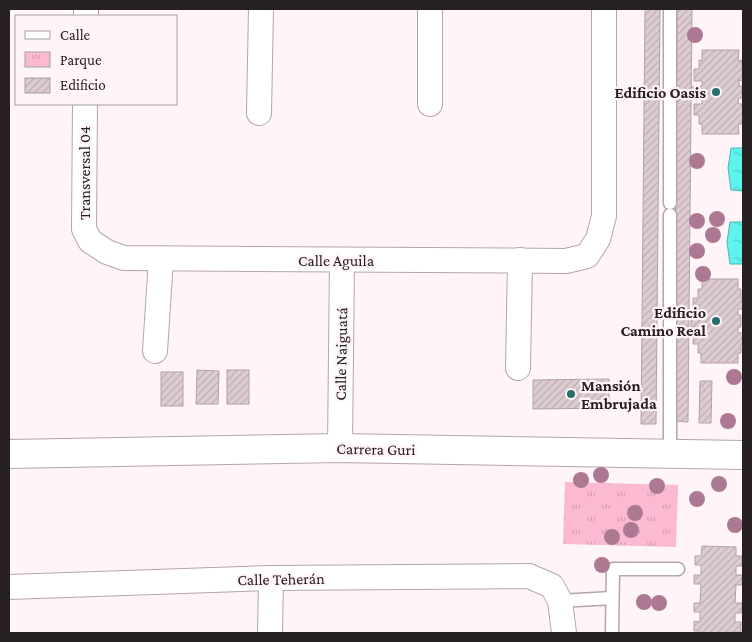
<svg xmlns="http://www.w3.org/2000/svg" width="752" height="642" font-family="'Crimson Pro',serif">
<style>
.park{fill:url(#park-tufts)}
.water{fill:url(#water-ripples);stroke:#4eb4b1}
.building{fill:url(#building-hatch);stroke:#b2a2a8}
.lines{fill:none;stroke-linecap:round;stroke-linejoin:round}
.service-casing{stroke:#b5a5aa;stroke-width:15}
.minor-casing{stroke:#b5a5aa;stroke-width:26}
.tertiary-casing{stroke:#b5a5aa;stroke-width:30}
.service{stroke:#fff;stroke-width:12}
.minor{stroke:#fff;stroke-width:24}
.tertiary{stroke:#fff;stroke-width:28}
.tree{fill:#ac7892}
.poi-dot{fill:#25706d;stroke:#fff4f8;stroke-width:2}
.labels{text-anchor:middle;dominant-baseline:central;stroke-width:4.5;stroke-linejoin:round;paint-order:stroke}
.poi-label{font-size:16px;font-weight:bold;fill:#262022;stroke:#fff4f8;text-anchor:end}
.street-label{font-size:16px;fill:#262022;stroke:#fff4f8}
</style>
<defs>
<pattern id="park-tufts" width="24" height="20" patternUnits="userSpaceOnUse" patternTransform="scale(1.25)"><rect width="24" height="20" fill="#fbbad1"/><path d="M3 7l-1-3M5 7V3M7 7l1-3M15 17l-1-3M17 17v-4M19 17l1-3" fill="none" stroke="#d7a0b3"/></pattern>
<pattern id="water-ripples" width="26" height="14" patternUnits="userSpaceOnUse" patternTransform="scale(1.25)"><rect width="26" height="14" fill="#5ff3ee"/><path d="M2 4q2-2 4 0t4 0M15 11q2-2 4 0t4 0" fill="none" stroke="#52d0cc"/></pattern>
<pattern id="building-hatch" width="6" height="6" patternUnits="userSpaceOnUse" patternTransform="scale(1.25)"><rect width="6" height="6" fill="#ddccd1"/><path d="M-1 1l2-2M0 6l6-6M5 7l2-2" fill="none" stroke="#beafb3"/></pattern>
</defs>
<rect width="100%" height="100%" fill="#fff4f8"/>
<polygon class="park" points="565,482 678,485 676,547 563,544"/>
<g class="water">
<polygon points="731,148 743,148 743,191 731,190 728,168"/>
<polygon points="730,222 743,222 743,264 730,264 727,242"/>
</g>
<g class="building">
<polygon points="645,9 660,9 656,424 641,424"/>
<polygon points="677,9 692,9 688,422 674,421"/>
<polygon points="702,50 739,50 738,61 742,60 743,81 739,80 739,86 742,86 742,98 739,98 738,101 739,104 743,104 743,115 742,124 738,124 739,134 702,134 702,124 699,124 699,115 694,115 694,104 702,104 702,98 691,98 691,87 702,86 702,81 694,81 694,69 699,69 699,60 702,61"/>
<polygon points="702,279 738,279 738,289 741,289 741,298 743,298 743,309 738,309 738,315 741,315 741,327 738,327 738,333 743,333 743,344 741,344 741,353 738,353 738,363 701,363 701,353 698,353 698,344 693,344 693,333 701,333 702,327 691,327 691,315 702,315 702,309 693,309 693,298 698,298 698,289 702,289"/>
<polygon points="197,370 219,371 218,404 196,404"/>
<rect x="227" y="370" width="22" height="34"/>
<rect x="161" y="372" width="22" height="34"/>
<polygon points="609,379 609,408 533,409 533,380"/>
<polygon points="700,381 712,381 711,423 699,423"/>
<polygon points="702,546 736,547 736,556 742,556 742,566 736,566 736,575 742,575 742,585 736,585 735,603 742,603 742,613 735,613 735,622 741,622 741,632 700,633 700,631 694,631 694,621 700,622 700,612 694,612 694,603 700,603 701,584 694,584 694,575 701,575 701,565 695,565 695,556 701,556"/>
</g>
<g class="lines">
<defs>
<g id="service">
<polyline points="670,203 670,9"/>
<polyline points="670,454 670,215"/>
<polyline points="560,601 612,598"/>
<polyline points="612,633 613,569 678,569"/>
</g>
<g id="minor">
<polyline points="430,9 430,104"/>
<polyline points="86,16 86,9"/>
<polyline points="85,104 84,229 90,241 107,252 124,258 566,261 587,256 598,239 604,216 604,9"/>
<polyline points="259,113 261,9"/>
<polyline points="155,351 161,259"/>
<polyline points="518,368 520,260"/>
<polyline points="340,448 342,260"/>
<polyline points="9,587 271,578 529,576 552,586 560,601 564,633"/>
<polyline points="270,633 271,578"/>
</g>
<polyline id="tertiary" points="9,454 340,448 743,455"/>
</defs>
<use href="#service" class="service-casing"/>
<use href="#minor" class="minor-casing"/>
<use href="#tertiary" class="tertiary-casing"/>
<use href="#service" class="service"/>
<use href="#minor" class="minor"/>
<use href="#tertiary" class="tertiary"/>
</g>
<g class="tree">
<circle cx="695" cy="35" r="8"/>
<circle cx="697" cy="161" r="8"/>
<circle cx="717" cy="219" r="8"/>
<circle cx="697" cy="221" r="8"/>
<circle cx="713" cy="235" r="8"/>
<circle cx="697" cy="251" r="8"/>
<circle cx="703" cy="274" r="8"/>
<circle cx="734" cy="377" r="8"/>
<circle cx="728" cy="421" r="8"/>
<circle cx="601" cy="475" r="8"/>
<circle cx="581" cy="480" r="8"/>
<circle cx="719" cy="484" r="8"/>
<circle cx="657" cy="486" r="8"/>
<circle cx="697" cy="499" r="8"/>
<circle cx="635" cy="513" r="8"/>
<circle cx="735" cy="525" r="8"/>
<circle cx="631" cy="530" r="8"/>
<circle cx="612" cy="537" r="8"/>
<circle cx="602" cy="565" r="8"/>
<circle cx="644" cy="602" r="8"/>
<circle cx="659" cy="603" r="8"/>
</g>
<g class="poi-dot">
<circle cx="716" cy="92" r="5"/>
<circle cx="716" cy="321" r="5"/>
<circle cx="571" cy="394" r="5"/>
</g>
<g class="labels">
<g class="poi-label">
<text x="706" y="92">Edificio Oasis</text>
<text x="706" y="312">Edificio<tspan x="706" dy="18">Camino Real</tspan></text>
<text x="581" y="385" text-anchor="start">Mansión<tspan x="581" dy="18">Embrujada</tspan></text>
</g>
<g class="street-label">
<text transform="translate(84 173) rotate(-90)">Transversal 04</text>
<text x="336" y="260">Calle Aguila</text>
<text transform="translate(341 354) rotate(-89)">Calle Naiguatá</text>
<text transform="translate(376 449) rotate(1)">Carrera Guri</text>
<text transform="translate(281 579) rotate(-1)">Calle Teherán</text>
</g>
</g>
<rect width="752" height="642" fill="none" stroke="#262022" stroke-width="20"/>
<rect x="15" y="15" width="162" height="90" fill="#fff4f8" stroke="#a89fa2"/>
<rect x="25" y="31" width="25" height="8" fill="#ffffff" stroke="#a89fa2"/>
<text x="60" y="40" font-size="15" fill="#262022">Calle</text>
<rect x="25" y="52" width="25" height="15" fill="url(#park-tufts)" stroke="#a89fa2"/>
<text x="60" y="65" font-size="15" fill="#262022">Parque</text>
<rect x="25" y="78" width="25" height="15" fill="url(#building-hatch)" stroke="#a89fa2"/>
<text x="60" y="90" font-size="15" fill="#262022">Edificio</text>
</svg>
